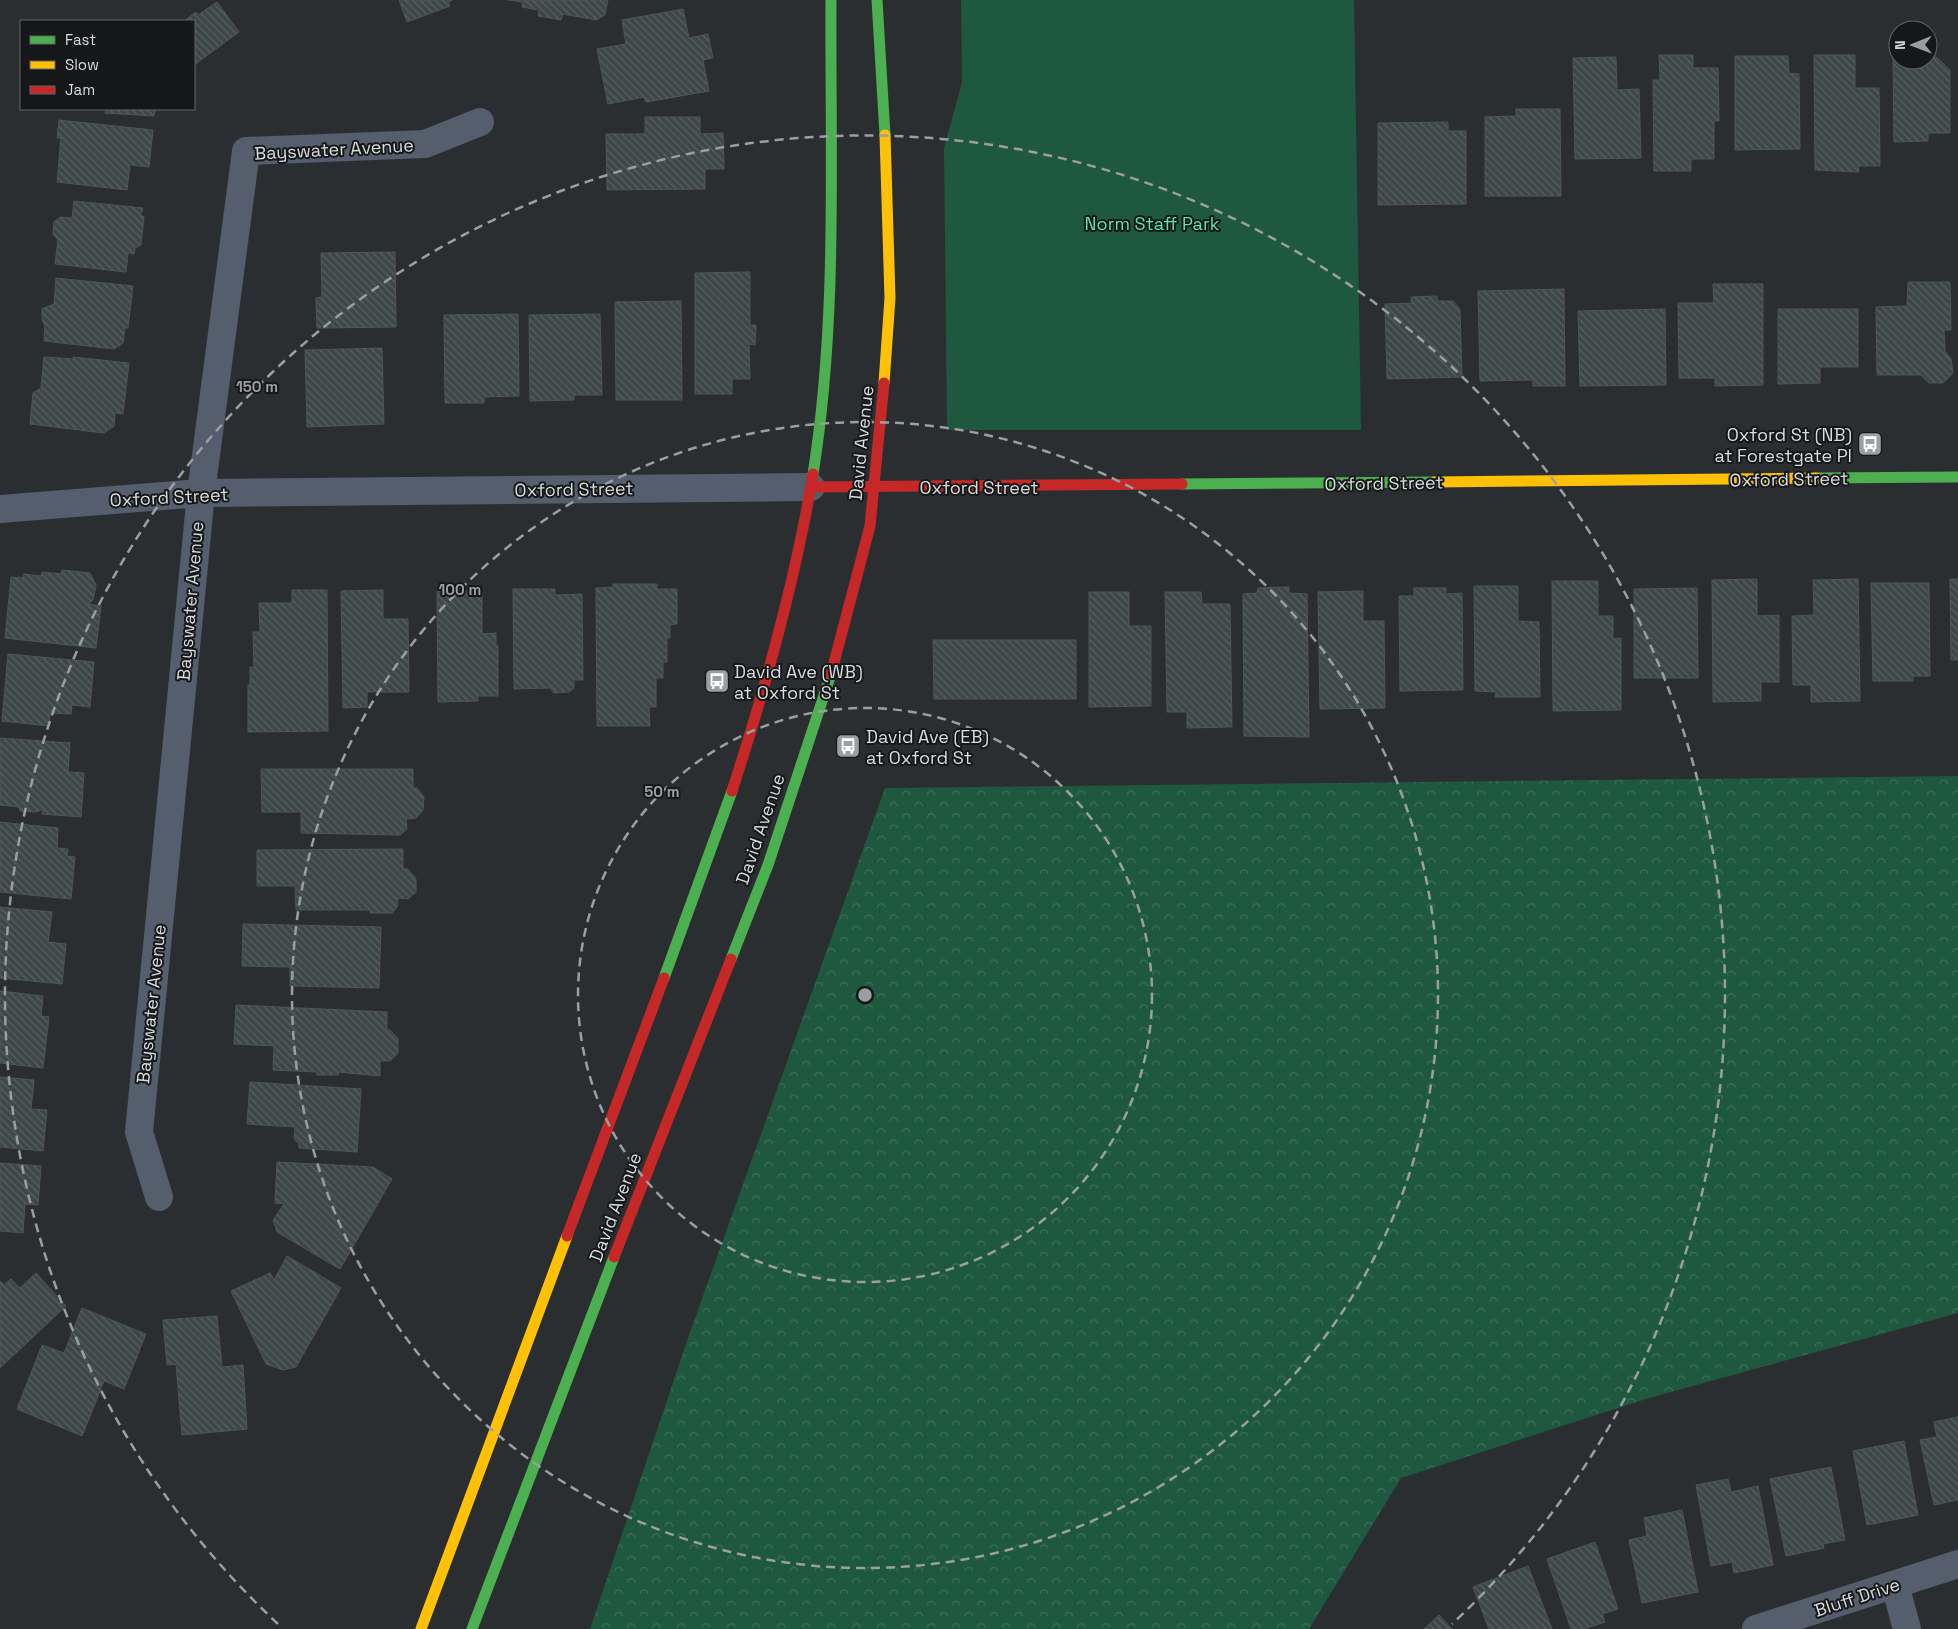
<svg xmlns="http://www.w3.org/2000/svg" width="1958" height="1629" font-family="'Space Grotesk',sans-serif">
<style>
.forest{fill:url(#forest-crowns)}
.park{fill:#1e583e}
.building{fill:url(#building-back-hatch);stroke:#525455}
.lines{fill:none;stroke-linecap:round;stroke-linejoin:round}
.street{stroke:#545e6c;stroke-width:28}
.fast{stroke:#4caf50;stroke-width:11}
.slow{stroke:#ffc107;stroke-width:11}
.jam{stroke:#c62828;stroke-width:11}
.ring{fill:none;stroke:#9c9fa1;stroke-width:2.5;stroke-dasharray:9 6}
.labels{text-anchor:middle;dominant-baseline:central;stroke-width:4;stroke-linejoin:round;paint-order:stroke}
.street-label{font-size:18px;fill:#d9dcde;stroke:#151718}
.park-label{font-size:18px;fill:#5be7a3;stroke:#151718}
.poi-label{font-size:18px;fill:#d9dcde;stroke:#151718;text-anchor:start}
.centre{fill:#9c9fa1;stroke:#151718;stroke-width:2.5}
.ring-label{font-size:15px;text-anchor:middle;font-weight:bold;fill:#9c9fa1;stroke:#151718;stroke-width:4;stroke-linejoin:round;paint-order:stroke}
</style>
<defs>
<pattern id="forest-crowns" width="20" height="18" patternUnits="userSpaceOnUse" patternTransform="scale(1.25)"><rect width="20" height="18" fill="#1e583e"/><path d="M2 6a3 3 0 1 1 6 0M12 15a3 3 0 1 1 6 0" fill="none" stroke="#3e6f59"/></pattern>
<pattern id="building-back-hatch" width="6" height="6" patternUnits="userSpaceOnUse" patternTransform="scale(1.25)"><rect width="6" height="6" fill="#3d4747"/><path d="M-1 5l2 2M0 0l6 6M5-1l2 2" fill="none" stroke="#586161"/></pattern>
</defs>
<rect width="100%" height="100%" fill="#2b2e30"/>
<polygon class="forest" points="1958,776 1958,1313 1649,1398 1401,1478 1309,1629 590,1629 688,1338 885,788"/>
<polygon class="park" points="961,0 1354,0 1361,430 947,430 944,148 962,82"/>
<g class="building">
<polygon points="399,0 452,0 448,2 450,6 407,22"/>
<polygon points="508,0 608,0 605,15 596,20 563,14 561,20 538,16 539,10 522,7 523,2"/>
<polygon points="217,2 239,32 194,65 194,21 184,21 196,12 198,15"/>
<polygon points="683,9 689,38 708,34 713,58 703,60 709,91 646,102 644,97 608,104 597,49 626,44 622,20"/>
<polygon points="1659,55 1693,55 1693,68 1718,68 1719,121 1714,121 1714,159 1691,159 1691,171 1654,171 1653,80 1660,80"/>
<polygon points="1814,55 1855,55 1855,88 1879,88 1880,166 1858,166 1859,172 1815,170"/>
<polygon points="1735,56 1788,56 1789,73 1799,74 1800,149 1735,150"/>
<polygon points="1616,57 1617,90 1639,89 1641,158 1575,159 1573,58"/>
<polygon points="1893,57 1898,57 1898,60 1928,60 1928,57 1936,57 1950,70 1950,133 1928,133 1928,141 1894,142"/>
<polygon points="98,109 155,109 154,116 105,113 106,110"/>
<polygon points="1516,109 1560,109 1561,196 1485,196 1485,117 1516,116"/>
<polygon points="645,117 700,117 700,134 723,133 724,169 705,169 705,189 607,190 606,134 645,134"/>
<polygon points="59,120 153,130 149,167 130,165 127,190 57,182 61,138 57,138"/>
<polygon points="1448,122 1448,131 1466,131 1466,204 1378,205 1378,123"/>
<polygon points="74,201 143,208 141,215 144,217 141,245 135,248 134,254 128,253 126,272 55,264 58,240 53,234 54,222 60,217 72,218"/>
<polygon points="395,252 396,327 317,328 316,298 322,297 321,253"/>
<polygon points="750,272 750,325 756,325 755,345 749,344 750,379 732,379 732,394 695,394 695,273"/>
<polygon points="56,278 133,286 128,328 125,328 123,343 114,349 44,341 45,326 42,320 42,309 54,304"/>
<polygon points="1908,282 1950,282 1951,330 1944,330 1945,351 1951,359 1953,373 1943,383 1929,383 1921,375 1877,375 1876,307 1907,306"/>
<polygon points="1713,284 1763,284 1763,385 1715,386 1715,378 1679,378 1678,303 1714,303"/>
<polygon points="1564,289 1565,386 1533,386 1533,380 1480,381 1478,291"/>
<polygon points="1437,296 1437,301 1453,301 1460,309 1462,377 1387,379 1385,304 1412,303 1411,297"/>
<polygon points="681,301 682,400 616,400 615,302"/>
<polygon points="1665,309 1666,385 1580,386 1578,311"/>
<polygon points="1778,309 1858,309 1858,367 1820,367 1820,383 1778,384"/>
<polygon points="518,314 519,396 484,397 484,403 445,403 444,315"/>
<polygon points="600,314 602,395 574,395 574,400 530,401 529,315"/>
<polygon points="382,348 384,424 307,427 305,350"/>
<polygon points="44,357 73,359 73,357 129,363 123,414 115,413 114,426 104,433 30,424 33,393 41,388"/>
<polygon points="62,570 90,573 96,585 93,600 88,604 101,606 96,648 5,638 11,577 23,578 24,574 41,576 42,572 61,574"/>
<polygon points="1757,579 1757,616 1779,615 1779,682 1761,682 1761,701 1713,702 1712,580"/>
<polygon points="1858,579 1860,701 1811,702 1811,685 1793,685 1792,616 1814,615 1813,580"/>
<polygon points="1950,579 1958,579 1958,660 1951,660"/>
<polygon points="1552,581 1598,581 1598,616 1613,616 1613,639 1621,638 1621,710 1553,711"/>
<polygon points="1871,583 1929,583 1930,676 1913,676 1913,681 1873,681"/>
<polygon points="613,584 657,584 657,589 677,589 677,624 670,625 670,638 667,638 667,662 663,662 663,678 656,678 656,707 649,707 650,726 597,726 596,588 613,587"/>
<polygon points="1474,586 1518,586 1518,621 1539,622 1540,697 1495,697 1496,692 1475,691"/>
<polygon points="1289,587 1289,593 1307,594 1309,737 1244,736 1243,594 1257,593 1258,588"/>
<polygon points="1414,588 1446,588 1446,594 1462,593 1463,690 1400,691 1399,596 1414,596"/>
<polygon points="1697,588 1698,678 1634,678 1634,589"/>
<polygon points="513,589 555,589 555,595 582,594 583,680 574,680 574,688 569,692 554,693 550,688 514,689"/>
<polygon points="292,590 327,590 328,731 248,732 248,685 250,685 250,667 254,668 253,632 260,632 259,603 292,603"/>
<polygon points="383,590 383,619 408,619 409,692 367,692 367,707 343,708 341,591"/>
<polygon points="437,591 482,591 482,634 496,633 496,646 498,646 498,696 478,696 478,701 438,702"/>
<polygon points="1363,591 1363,621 1384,621 1385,708 1320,709 1318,592"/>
<polygon points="1089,592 1129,592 1129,626 1151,626 1151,706 1089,707"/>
<polygon points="1165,592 1201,592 1202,604 1230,604 1232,727 1187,728 1187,712 1167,712"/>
<polygon points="933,640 1076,640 1076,699 934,699"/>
<polygon points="8,654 94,662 90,707 72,705 71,714 50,713 49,726 2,721"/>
<polygon points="0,738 70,743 68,772 84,773 81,817 42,814 43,809 36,812 20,811 19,807 0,805"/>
<polygon points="261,769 413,769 413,788 417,788 424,797 423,810 416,818 406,819 407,829 400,835 301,833 301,812 262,812"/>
<polygon points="0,822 58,828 57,848 68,849 67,856 75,857 71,899 0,892"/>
<polygon points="403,849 403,869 408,869 416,879 416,892 408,899 398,898 397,907 392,913 370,913 370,910 296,910 295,886 257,886 257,850"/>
<polygon points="0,907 52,912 48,942 66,944 62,984 0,978"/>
<polygon points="243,924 381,927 379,988 290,986 290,967 242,966"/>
<polygon points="0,991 43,996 41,1016 49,1017 43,1068 0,1063"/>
<polygon points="236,1005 387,1012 387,1030 390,1030 398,1039 398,1053 390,1061 380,1061 380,1076 339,1072 338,1075 317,1075 317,1072 273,1070 274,1046 234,1044"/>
<polygon points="0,1077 34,1080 31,1109 47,1110 43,1151 0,1147"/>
<polygon points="250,1082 361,1089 357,1152 299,1148 299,1144 294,1139 295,1127 247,1124"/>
<polygon points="277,1162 373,1167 392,1179 340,1269 277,1232 273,1220 284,1204 275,1203"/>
<polygon points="0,1163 41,1166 38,1205 25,1204 23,1233 0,1231"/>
<polygon points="287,1256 341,1288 296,1367 283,1370 266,1364 231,1291 270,1273 274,1280"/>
<polygon points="36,1273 66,1306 0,1368 0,1281 4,1285 11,1279 20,1288"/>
<polygon points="82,1308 146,1334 124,1389 104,1381 82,1436 17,1409 42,1345 64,1353"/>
<polygon points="217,1316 222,1367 243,1365 247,1429 182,1435 176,1364 167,1365 163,1320"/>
<polygon points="1958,1417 1958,1500 1934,1505 1920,1440 1937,1437 1934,1422"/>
<polygon points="1904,1441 1918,1515 1867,1525 1853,1451"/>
<polygon points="1831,1467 1845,1540 1823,1544 1824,1548 1786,1556 1770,1479"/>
<polygon points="1728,1479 1731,1492 1758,1486 1773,1565 1734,1573 1732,1562 1711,1566 1696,1485"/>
<polygon points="1682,1510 1698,1592 1642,1603 1629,1540 1647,1536 1644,1518"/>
<polygon points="1595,1542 1618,1609 1602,1614 1605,1622 1584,1629 1571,1629 1547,1559"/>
<polygon points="1528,1566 1552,1629 1489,1629 1473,1587"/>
<polygon points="1439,1615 1452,1629 1424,1629"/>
</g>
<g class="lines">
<g class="street">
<polyline points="0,509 201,493 811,487"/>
<polyline points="159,1197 139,1132 201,493 246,151 425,144 480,122"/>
<polyline points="1895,1585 1907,1629"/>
<polyline points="1756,1629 1958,1564"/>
</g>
<g class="fast">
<polyline points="877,0 885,135"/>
<path d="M813,474C838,318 830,157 831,0"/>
<polyline points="1816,478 1958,477"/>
<polyline points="1182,484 1434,482"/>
<polyline points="731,959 768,865 831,674"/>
<polyline points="664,978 732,791"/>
<polyline points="472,1629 614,1257"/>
</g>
<g class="slow">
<polyline points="884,383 890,298 885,135"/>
<polyline points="1434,482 1816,478"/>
<polyline points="421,1629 567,1236"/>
</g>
<g class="jam">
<polyline points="811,487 1182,484"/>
<polyline points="831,674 870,526 884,383"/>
<path d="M732,791C766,686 795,582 813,474"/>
<polyline points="567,1236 664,978"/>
<polyline points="614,1257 731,959"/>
</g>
</g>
<g class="ring">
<circle cx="865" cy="995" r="287"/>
<circle cx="865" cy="995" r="573"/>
<path d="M278 1624A860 860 0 1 1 1452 1624"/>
</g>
<defs>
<symbol id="bus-square" viewBox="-11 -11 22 22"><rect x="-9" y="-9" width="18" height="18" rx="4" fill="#9c9fa1" stroke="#151718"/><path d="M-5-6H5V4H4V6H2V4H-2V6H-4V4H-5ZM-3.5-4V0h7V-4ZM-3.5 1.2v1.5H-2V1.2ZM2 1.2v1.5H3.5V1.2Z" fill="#fff"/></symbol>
</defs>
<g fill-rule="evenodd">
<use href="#bus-square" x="1856" y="430" width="28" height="28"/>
<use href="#bus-square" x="703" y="667" width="28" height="28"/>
<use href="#bus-square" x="834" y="732" width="28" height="28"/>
</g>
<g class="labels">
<g class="street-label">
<text transform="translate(334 149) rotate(-3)">Bayswater Avenue</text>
<text transform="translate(861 443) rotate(-84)">David Avenue</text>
<text transform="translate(1789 479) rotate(-1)">Oxford Street</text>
<text transform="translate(1384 483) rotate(-1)">Oxford Street</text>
<text x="979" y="487">Oxford Street</text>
<text transform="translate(574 489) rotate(-1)">Oxford Street</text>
<text transform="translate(169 497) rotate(-3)">Oxford Street</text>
<text transform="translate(190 601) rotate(-85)">Bayswater Avenue</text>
<text transform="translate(760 829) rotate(-71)">David Avenue</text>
<text transform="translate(151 1004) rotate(-84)">Bayswater Avenue</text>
<text transform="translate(615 1207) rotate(-69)">David Avenue</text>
<text transform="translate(1857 1597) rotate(-18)">Bluff Drive</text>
</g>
<g class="park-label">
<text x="1152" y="223">Norm Staff Park</text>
</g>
<g class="poi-label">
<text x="1852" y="434" text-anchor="end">Oxford St (NB)<tspan x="1852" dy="21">at Forestgate Pl</tspan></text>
<text x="734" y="671">David Ave (WB)<tspan x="734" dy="21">at Oxford St</tspan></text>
<text x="866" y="736">David Ave (EB)<tspan x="866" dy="21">at Oxford St</tspan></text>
</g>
</g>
<circle cx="865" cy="995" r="8" class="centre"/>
<g class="ring-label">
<text x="257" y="392">150 m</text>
<text x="460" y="595">100 m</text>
<text x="662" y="797">50 m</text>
</g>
<rect x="20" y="20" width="175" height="90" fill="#151718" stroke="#636667"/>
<rect x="30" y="36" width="25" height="8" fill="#4caf50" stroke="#636667"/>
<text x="65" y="45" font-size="15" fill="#d9dcde">Fast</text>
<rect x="30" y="61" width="25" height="8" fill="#ffc107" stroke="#636667"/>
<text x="65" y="70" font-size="15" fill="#d9dcde">Slow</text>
<rect x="30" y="86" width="25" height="8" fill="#c62828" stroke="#636667"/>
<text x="65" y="95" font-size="15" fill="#d9dcde">Jam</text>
<g transform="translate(1913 45) rotate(269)"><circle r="24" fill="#151718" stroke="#636667"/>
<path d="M0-4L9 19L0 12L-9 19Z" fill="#9c9fa1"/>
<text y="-8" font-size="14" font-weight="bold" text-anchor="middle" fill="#d9dcde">N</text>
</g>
</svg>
